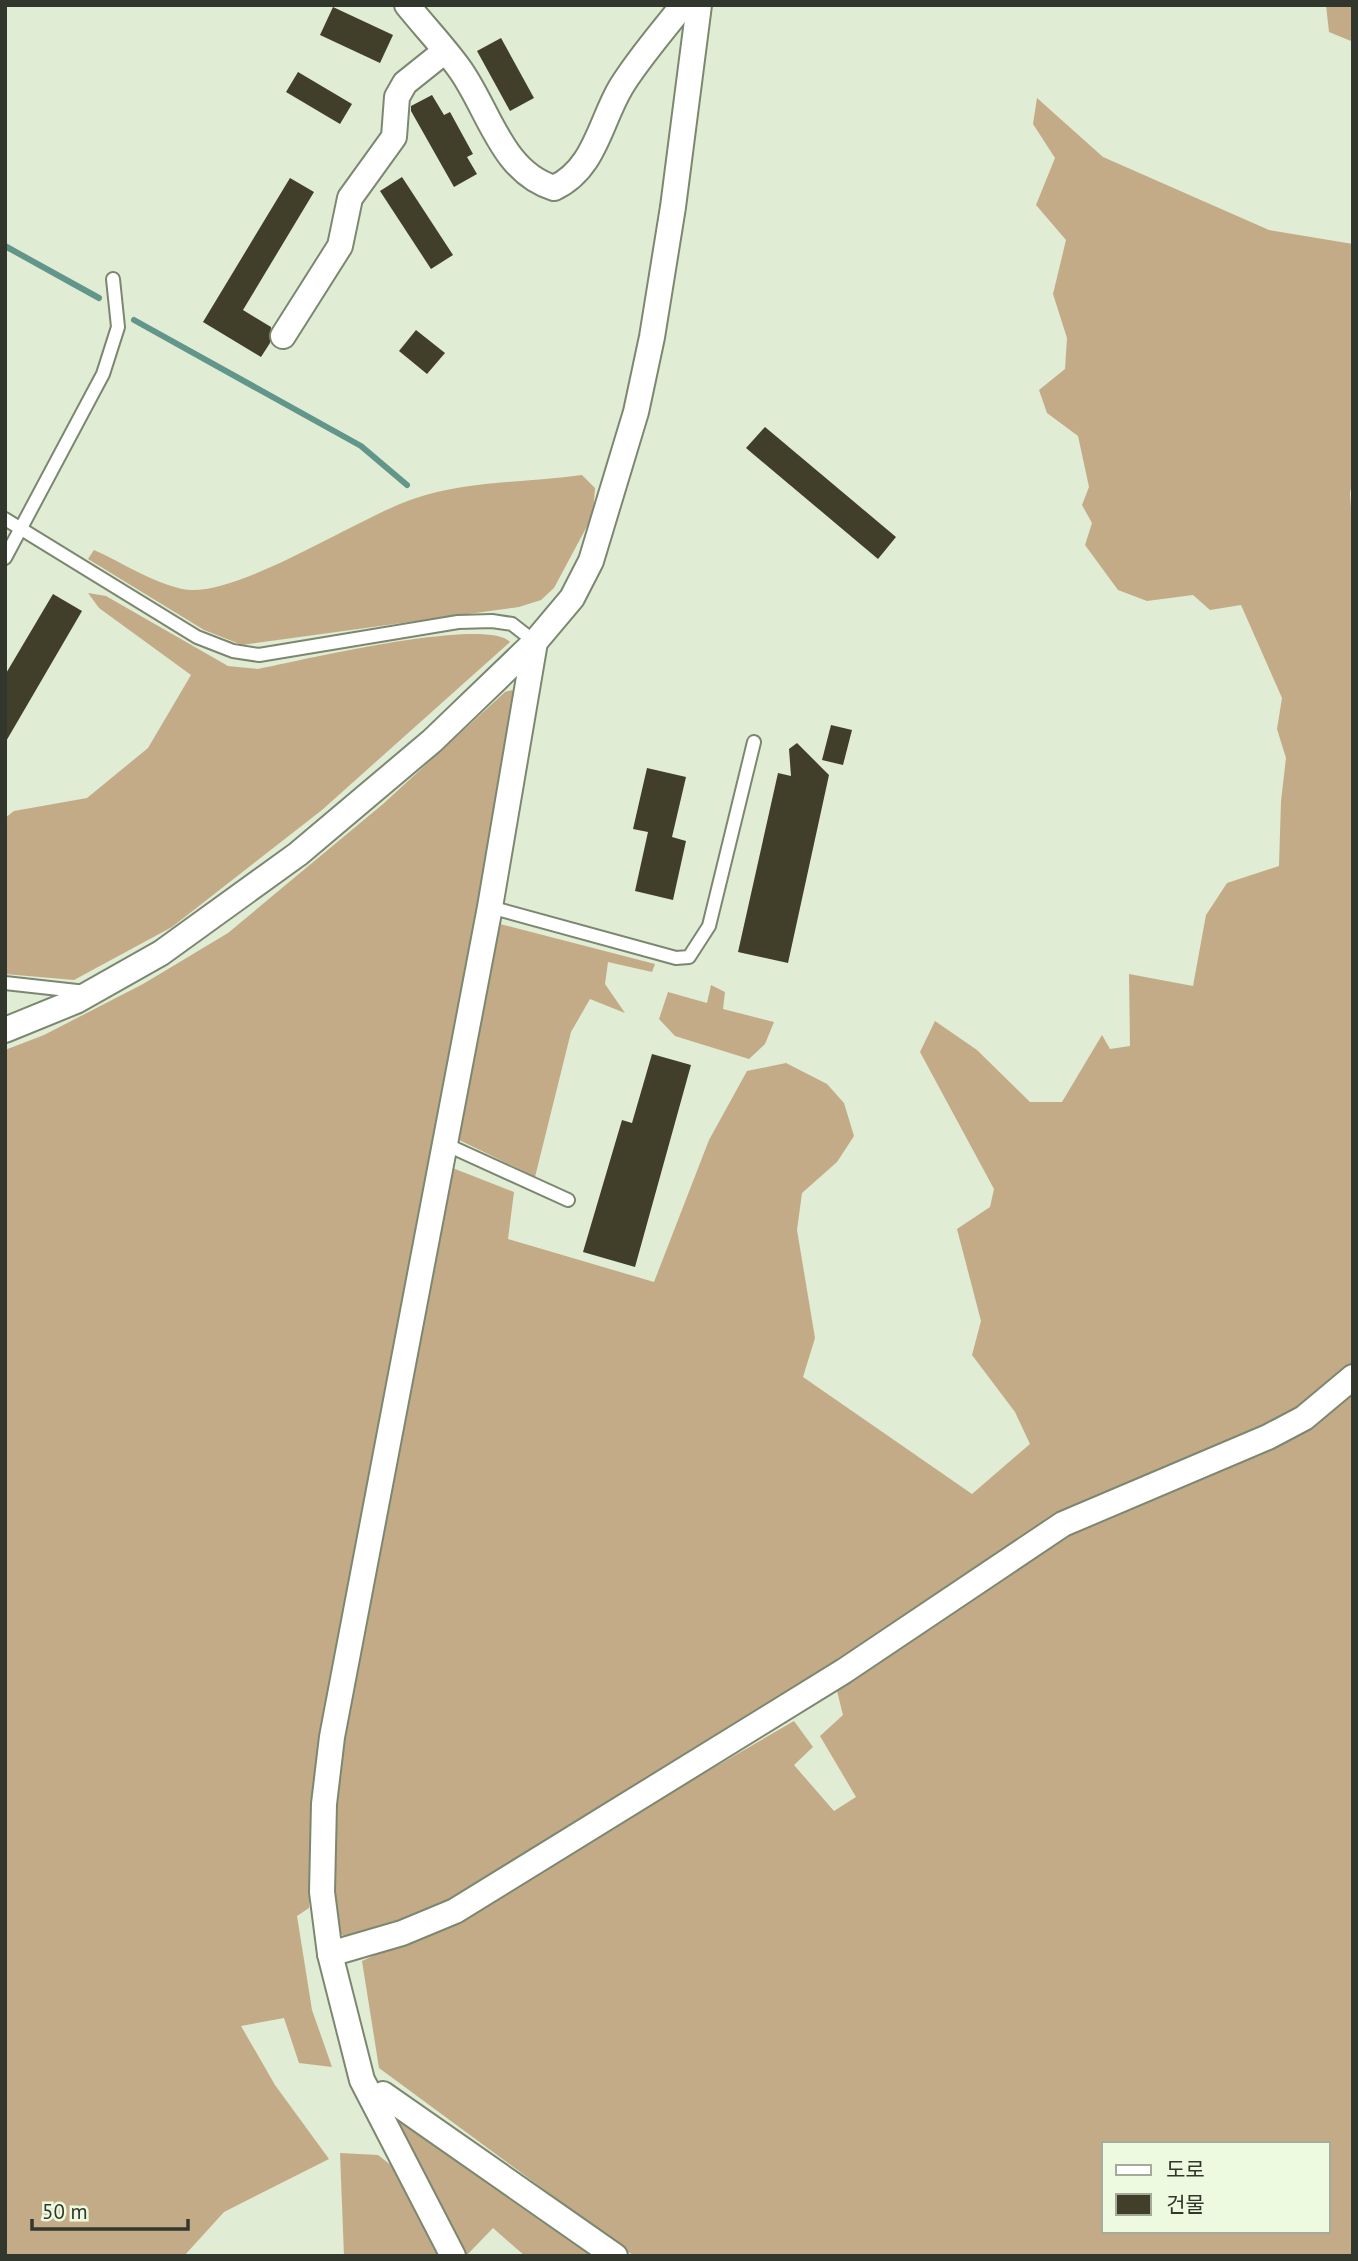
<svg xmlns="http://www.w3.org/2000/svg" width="1358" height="2261" font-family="'PT Sans','Noto Sans KR',sans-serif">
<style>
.forest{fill:#c4ab87;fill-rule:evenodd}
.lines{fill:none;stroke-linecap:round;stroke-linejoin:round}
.stream{stroke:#63968b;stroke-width:6}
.building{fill:#413f29}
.lane-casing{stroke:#7c8770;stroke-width:16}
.street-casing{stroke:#7c8770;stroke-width:28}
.lane{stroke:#fff;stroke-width:12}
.street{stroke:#fff;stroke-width:24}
</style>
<rect width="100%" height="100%" fill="#e0ecd3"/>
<g class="forest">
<polygon points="1326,5 1353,5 1353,49 1351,41 1329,32"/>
<polygon points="1037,98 1103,157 1269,230 1353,244 1353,479 1350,493 1353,538 1353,1364 1300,1409 1180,1465 845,1656 449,1906 346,1938 333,1927 330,1912 340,1735 450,1167 514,1192 508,1239 654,1282 709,1140 747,1071 786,1063 827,1084 844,1103 854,1136 837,1162 802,1193 797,1230 815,1338 803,1377 972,1494 1030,1444 1015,1412 972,1355 981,1321 957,1229 990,1207 994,1189 920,1052 935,1021 977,1050 1030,1102 1062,1102 1102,1035 1110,1049 1130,1046 1129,974 1193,986 1206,915 1227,883 1279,866 1281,801 1286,758 1277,729 1282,698 1241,605 1210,610 1193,595 1147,601 1118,590 1085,545 1092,523 1082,505 1089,487 1078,436 1047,413 1039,390 1065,369 1067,338 1053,294 1066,240 1036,205 1055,158 1033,124"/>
<path d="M582,475L595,488L593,515L554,588L541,600L519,607L242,645L204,630L88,559L94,550C123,563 151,582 182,589C234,600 357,518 413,499C468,480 526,483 582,475Z"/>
<path d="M88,593L106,596L228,666L258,669C298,661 486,616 510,642L322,810L172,927L74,980L5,974V818L14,811L87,798L148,748L191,675L99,608Z"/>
<polygon points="512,690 517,694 318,1778 309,1908 297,1916 312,2010 332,2067 299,2063 284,2018 241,2026 275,2085 329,2159 224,2212 184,2256 5,2256 5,1050 44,1035 143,984 228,933 383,804 505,692"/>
<polygon points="496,923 655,964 652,972 608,962 605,984 625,1013 590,999 571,1032 535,1177 455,1138"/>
<polygon points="711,985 725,992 723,1009 774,1022 765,1044 749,1059 675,1036 659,1019 668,992 707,1003"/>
<path d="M1353,1386V2256H634L379,2068L362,1961L455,1918L794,1721L813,1747L794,1765L834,1811L856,1797L820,1736L843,1715L837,1691L851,1675L1071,1530ZM1104,2144H1328V2231H1104Z"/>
<polygon points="406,2119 603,2256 525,2256 493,2228 466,2256 396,2124"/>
<polygon points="340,2153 378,2155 397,2170 443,2256 344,2256"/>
</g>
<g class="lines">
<g class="stream">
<polyline points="5,246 99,298"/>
<polyline points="134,320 361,446 407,485"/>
</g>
</g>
<g class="building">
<polygon points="333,7 393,35 380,63 320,35"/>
<polygon points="501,38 534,98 510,111 477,51"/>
<polygon points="298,72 352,104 340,124 286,92"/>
<polygon points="432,95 444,115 450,112 473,154 467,157 477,174 454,187 411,111 411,106"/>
<polygon points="402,177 453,255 431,269 380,191"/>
<polygon points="290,178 314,192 243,310 271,327 270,343 261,357 203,322"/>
<polygon points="416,330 445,353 427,374 399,351"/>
<polygon points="765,427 896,537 878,559 746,448"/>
<polygon points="53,594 82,611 5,743 5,675"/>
<polygon points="831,725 852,730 843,765 822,760"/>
<polygon points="797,743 829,775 788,963 738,952 778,773 791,776 789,749"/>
<polygon points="647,768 686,777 672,837 686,841 673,900 635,891 648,832 633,829"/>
<polygon points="652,1054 691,1065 635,1267 583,1252 622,1120 632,1123"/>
</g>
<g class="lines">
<defs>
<g id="lane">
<polyline points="5,519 197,637 233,651 259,655 458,622 492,621 512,624 535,642"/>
<polyline points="5,558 103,374 118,327 113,279"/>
<polyline points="490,907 676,958 689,957 709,926 754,742"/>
<polyline points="5,983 86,992"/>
<polyline points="445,1144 568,1200"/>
</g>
<g id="street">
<path d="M407,5C424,26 443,46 459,68C489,109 501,172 554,188C595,169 600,122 621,87C639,58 662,32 683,5"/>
<polyline points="283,336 340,246 350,198 394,137 397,97 405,83 445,51"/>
<polyline points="5,1030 76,1001 161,953 298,854 432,741 535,642 572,598 591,561 636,412 652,337 673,207 699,5"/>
<polyline points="330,1954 402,1933 455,1911 844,1671 1063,1524 1268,1437 1304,1418 1353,1377"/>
<polyline points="383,2094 615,2256"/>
<polyline points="453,2256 362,2080 330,1954 322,1892 324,1804 332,1737 490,907 535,642"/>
</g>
</defs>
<use href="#lane" class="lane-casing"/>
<use href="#street" class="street-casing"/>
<use href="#lane" class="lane"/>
<use href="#street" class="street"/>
</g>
<rect width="1358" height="2261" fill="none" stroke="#32372d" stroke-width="14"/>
<rect x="1102" y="2142" width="228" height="91" fill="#edfae0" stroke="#a2ac98" stroke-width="2"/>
<rect x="1116" y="2165" width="35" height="10" fill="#ffffff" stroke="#a2ac98" stroke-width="2"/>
<text x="1166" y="2177" font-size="21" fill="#32372d">도로</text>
<rect x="1116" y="2194" width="35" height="21" fill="#413f29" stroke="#a2ac98" stroke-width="2"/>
<text x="1166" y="2212" font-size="21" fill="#32372d">건물</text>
<path d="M32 2219v10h156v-10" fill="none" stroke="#32372d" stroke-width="3.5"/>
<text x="42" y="2219" font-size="21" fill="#32372d" stroke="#edfae0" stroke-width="5" paint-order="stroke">50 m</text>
</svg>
